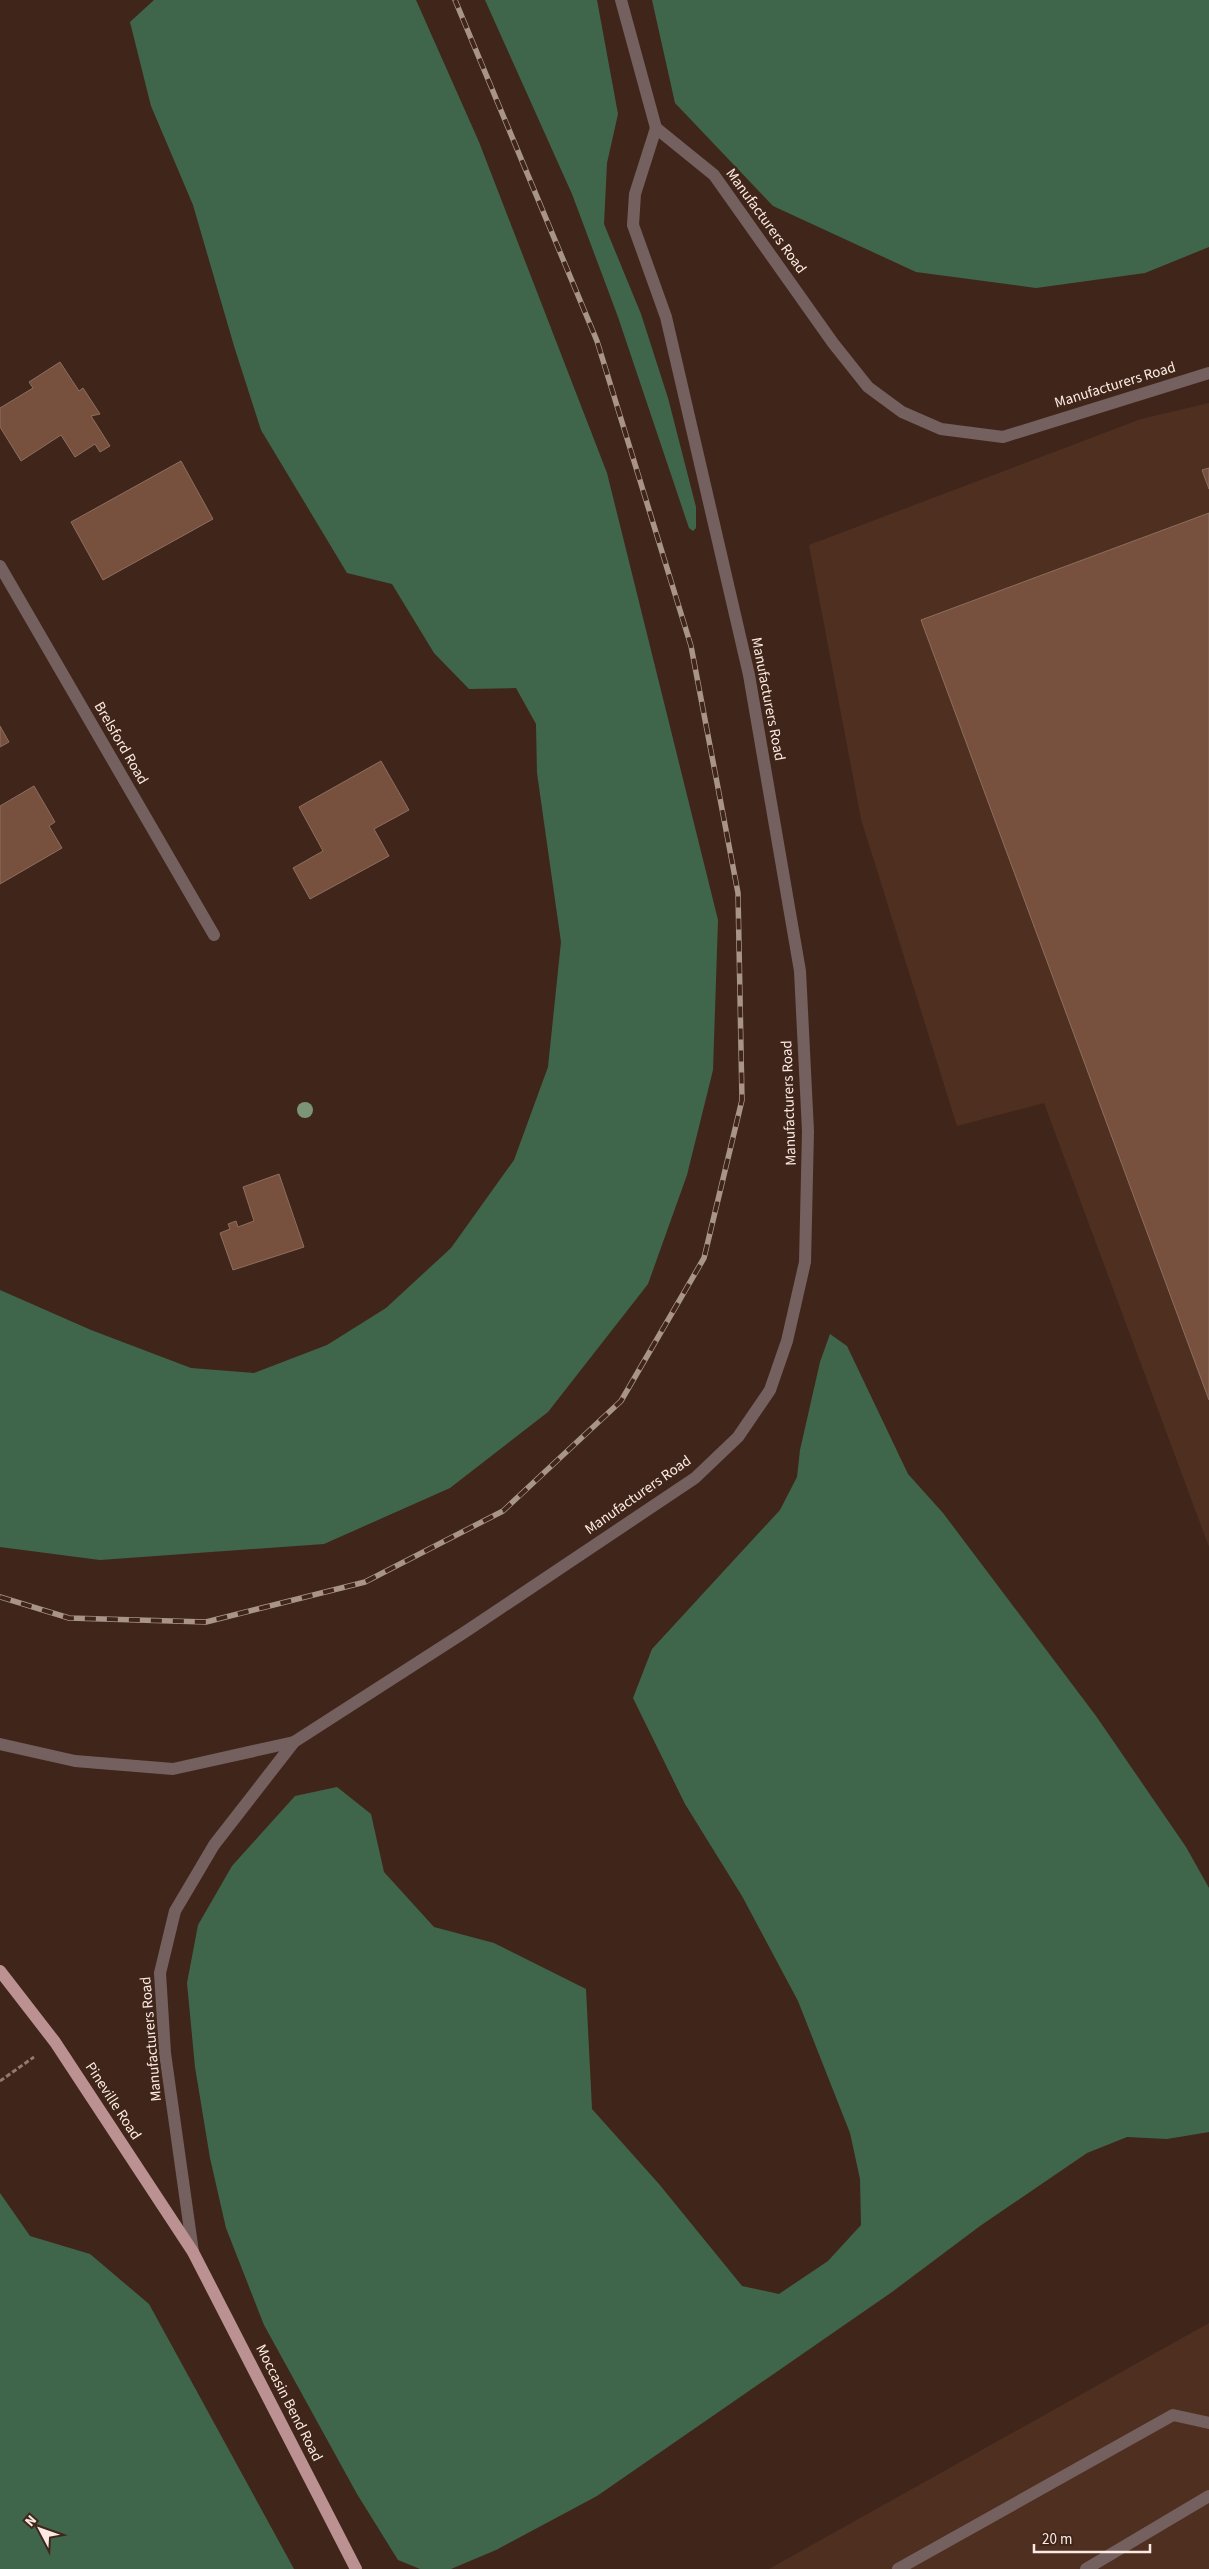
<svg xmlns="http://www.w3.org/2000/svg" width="1209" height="2569" font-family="'Source Sans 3',sans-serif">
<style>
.built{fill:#4f2f20}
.forest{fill:#3f664b}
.building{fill:#78513e;stroke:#8c6e60}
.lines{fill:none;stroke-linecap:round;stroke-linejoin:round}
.path{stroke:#90796f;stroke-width:3;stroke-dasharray:5 2.5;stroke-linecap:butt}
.minor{stroke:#756060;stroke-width:12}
.major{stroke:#bc9192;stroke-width:12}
.rail-casing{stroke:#a9948a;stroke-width:5.5}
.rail{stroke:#40261a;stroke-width:4;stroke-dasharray:11;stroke-linecap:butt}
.tree{fill:#7b9576}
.labels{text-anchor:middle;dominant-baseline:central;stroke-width:5;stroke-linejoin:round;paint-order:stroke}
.street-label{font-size:15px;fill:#fceae2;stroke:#40261a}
</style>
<rect width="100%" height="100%" fill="#40261a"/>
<g class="built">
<polygon points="1209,403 1209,1547 1044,1103 957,1126 861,819 809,545 1141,419"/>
<polygon points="1209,2323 1209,2569 769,2569"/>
</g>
<g class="forest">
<polygon points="154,0 416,0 479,142 607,473 718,920 713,1070 687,1175 648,1284 548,1412 450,1488 324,1544 100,1560 0,1547 0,1290 91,1330 191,1368 254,1373 327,1345 386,1308 451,1248 514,1160 548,1067 561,942 537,773 536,724 516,688 469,689 434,653 392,584 347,573 261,430 234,346 193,205 151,106 130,22"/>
<polygon points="485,0 597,0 618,114 607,163 604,224 641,314 668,398 696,507 696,528 693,531 689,528 618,317 572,194"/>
<polygon points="652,0 1209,0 1209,247 1145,273 1036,288 916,272 773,206 675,103"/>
<polygon points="830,1334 847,1346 908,1474 943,1513 1096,1716 1186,1847 1209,1888 1209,2132 1167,2139 1127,2137 1087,2153 980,2226 892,2292 597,2496 496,2550 451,2569 420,2569 398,2560 357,2494 264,2325 226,2228 210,2158 195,2067 187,1983 198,1925 232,1866 295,1796 337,1787 371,1814 384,1872 434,1927 494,1943 586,1989 592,2109 659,2184 742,2286 779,2294 828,2261 861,2225 860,2179 850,2133 798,2001 742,1896 685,1804 633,1698 652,1649 780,1510 797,1477 800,1450 820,1362"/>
<polygon points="0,2193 30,2236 90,2254 149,2304 294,2569 0,2569"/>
</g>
<g class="building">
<polygon points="60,362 79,391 83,388 100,414 91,416 110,446 100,452 95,444 75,457 61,435 21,461 0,427 0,408 33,388 29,382"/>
<polygon points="181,461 213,519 103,580 71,522"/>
<polygon points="1209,468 1209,489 1202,470"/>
<polygon points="1209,513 1209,1400 921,620"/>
<polygon points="0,726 9,742 0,747"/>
<polygon points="381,761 409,810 374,829 389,856 310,899 293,868 323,851 299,807"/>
<polygon points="34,786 55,822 49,826 62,848 0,884 0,806"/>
<polygon points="279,1174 304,1247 233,1270 220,1233 230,1229 228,1224 236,1221 238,1227 254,1221 243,1187"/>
</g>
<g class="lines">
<polyline class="path" points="0,2081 34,2057"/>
<g class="minor">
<polyline points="621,0 656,128"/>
<polyline points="656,128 714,175 833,343 868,387 902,412 941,429 1003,437 1209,373"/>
<polyline points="0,566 214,935"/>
<polyline points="0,1744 75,1761 173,1769 294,1742"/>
<polyline points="193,2252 165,2053 160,1973 175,1911 214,1845 294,1742 465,1632 695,1478 738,1437 770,1390 787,1341 805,1262 808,1131 800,971 749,675 666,317 633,225 635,194 656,128"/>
<polyline points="898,2569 1173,2415 1209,2423"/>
<polyline points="1086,2569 1209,2496"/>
</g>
<polyline class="major" points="0,1971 55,2042 193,2252 356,2569"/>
<defs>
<polyline id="rail" points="0,1597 69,1618 206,1622 365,1582 503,1511 621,1401 704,1258 742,1100 738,893 691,646 597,341 455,0"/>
</defs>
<use href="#rail" class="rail-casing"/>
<use href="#rail" class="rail"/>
</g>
<circle class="tree" cx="305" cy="1110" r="8"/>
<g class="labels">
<g class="street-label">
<text transform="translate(766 221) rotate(54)">Manufacturers Road</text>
<text transform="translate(1115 385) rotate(-17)">Manufacturers Road</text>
<text transform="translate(768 699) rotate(79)">Manufacturers Road</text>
<text transform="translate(121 743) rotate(60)">Brelsford Road</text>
<text transform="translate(789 1103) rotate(-92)">Manufacturers Road</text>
<text transform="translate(638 1495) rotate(-35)">Manufacturers Road</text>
<text transform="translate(151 2039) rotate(-95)">Manufacturers Road</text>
<text transform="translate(113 2101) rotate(57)">Pineville Road</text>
<text transform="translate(289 2403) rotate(63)">Moccasin Bend Road</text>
</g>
</g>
<g transform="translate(40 2529) rotate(311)" stroke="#40261a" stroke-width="4" paint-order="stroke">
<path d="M0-4L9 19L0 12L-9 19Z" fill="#fceae2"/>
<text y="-8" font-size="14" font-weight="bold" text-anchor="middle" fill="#fceae2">N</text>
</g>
<path d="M1034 2544v8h116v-8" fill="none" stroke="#fceae2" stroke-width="2.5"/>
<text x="1042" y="2544" font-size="15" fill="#fceae2" stroke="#40261a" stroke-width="4" paint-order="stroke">20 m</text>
</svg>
